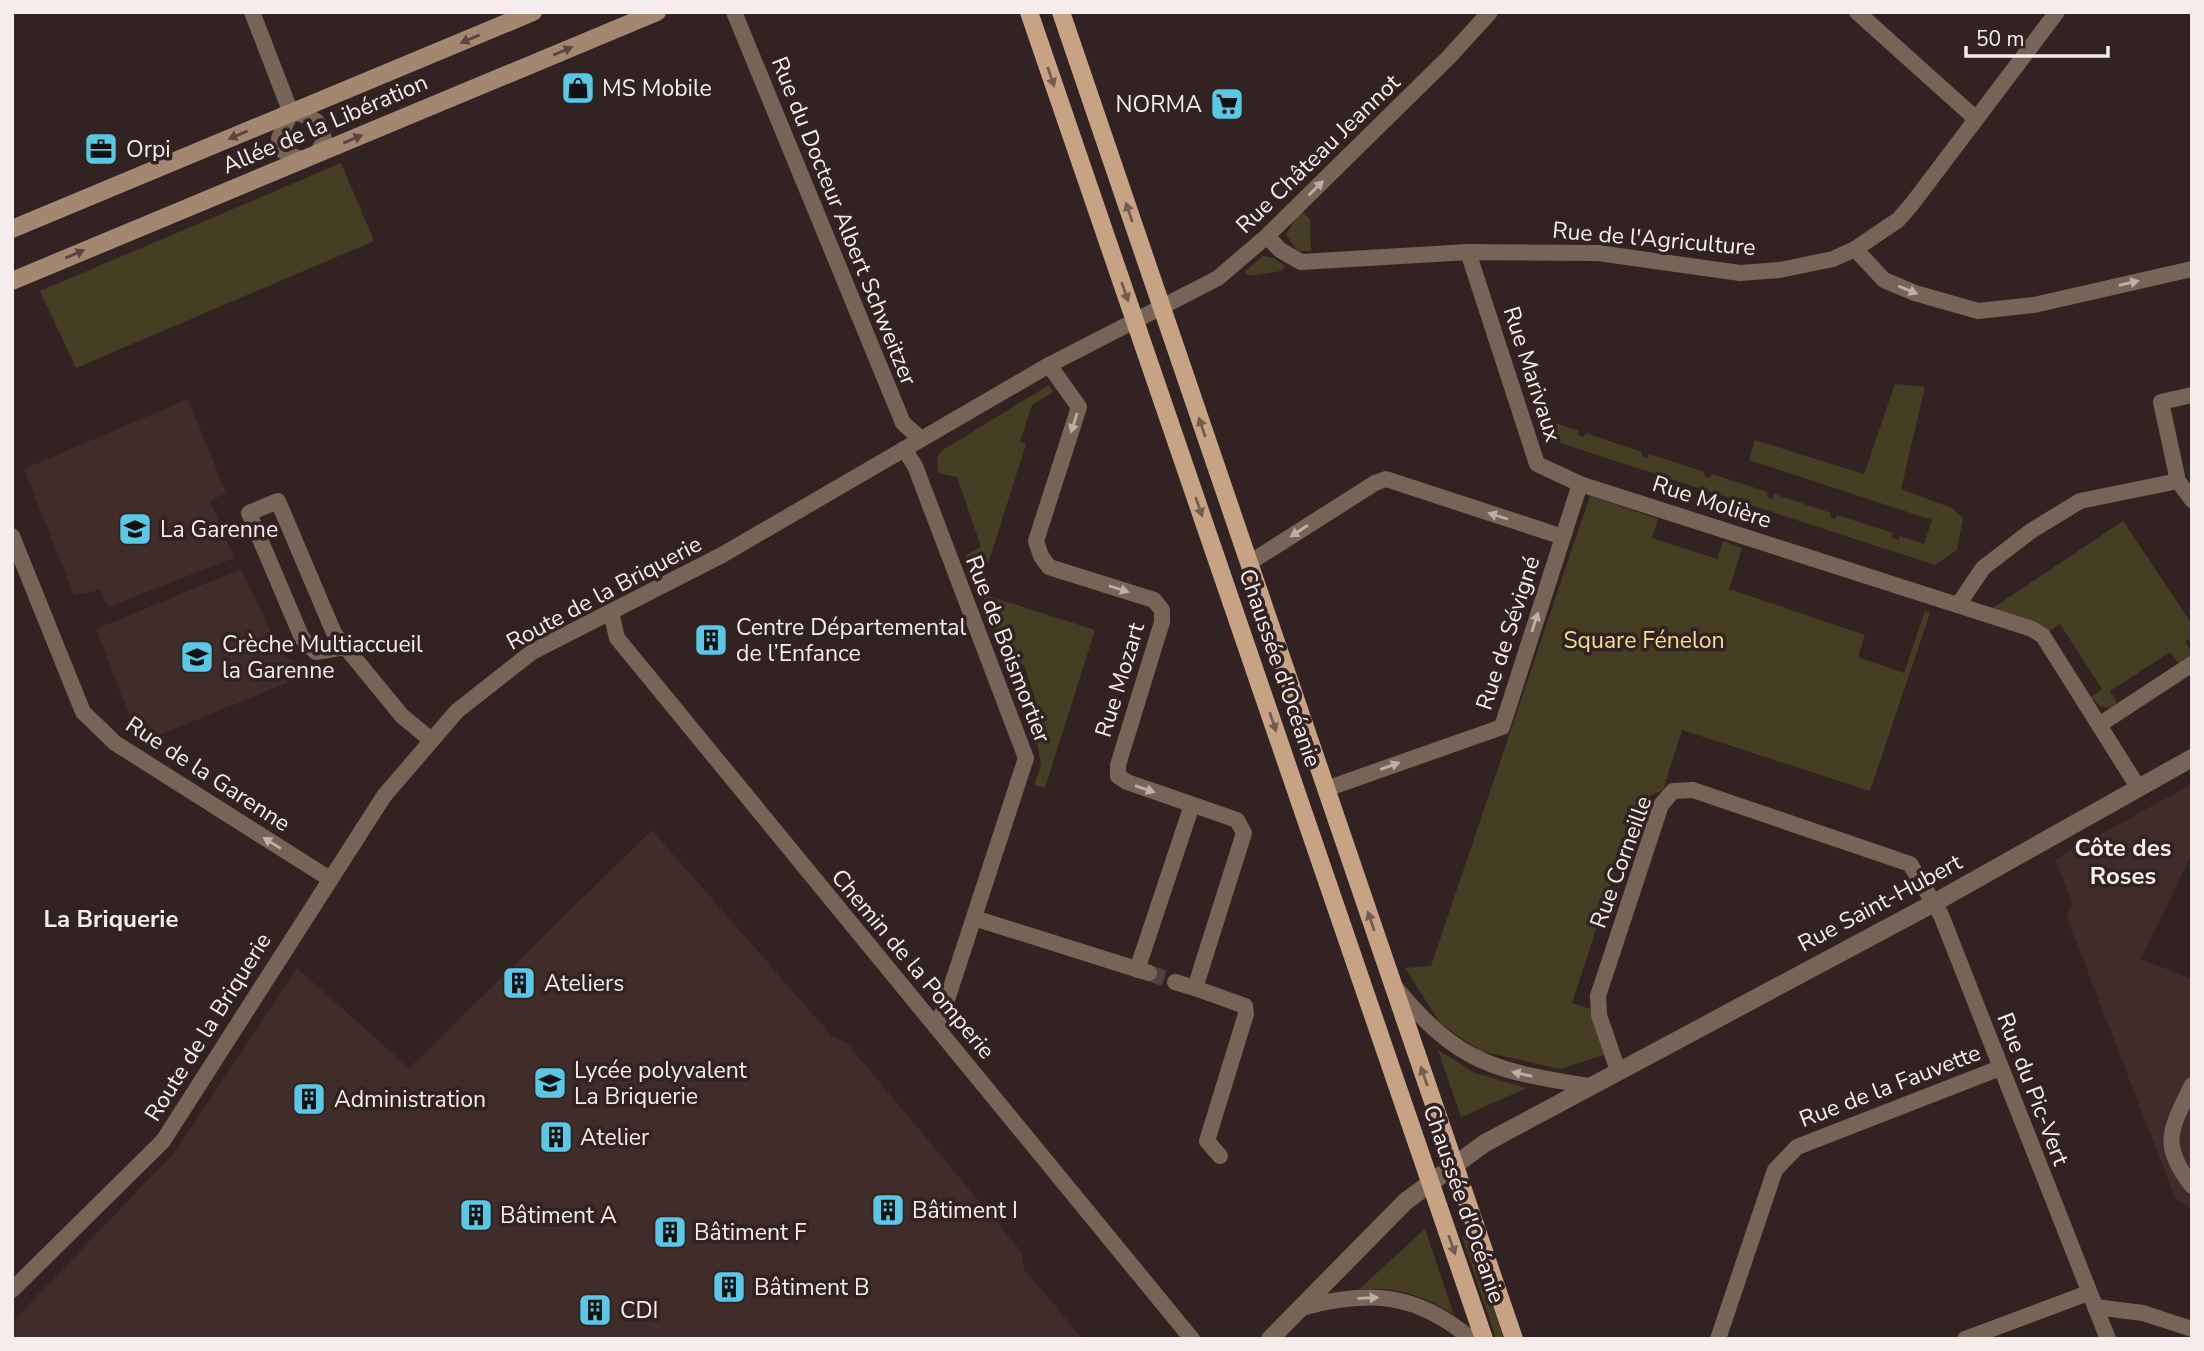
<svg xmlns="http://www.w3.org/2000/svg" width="2204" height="1351" font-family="'Nunito Sans',sans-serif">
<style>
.built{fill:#402c29}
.green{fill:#463e22}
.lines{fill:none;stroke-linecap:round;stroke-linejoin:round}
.minor-tunnel{stroke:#4e413f;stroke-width:16;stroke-dasharray:16 8;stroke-linecap:butt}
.minor{stroke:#766557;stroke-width:16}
.tertiary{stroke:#766557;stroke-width:18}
.secondary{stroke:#a48771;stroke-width:18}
.primary{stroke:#c7a285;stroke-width:18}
.oneway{fill:#59463d}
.oneway2{fill:#745c4e}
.oneway3{fill:#bcafa8}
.labels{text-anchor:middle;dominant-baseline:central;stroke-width:7;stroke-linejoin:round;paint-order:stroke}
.poi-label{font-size:23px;fill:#f6eceb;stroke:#302321;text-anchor:start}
.street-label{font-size:23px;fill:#f6eceb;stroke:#302321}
.park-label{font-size:23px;fill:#f4de91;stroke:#302321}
.neighbourhood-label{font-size:24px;font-weight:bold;fill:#f6eceb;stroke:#302321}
</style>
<rect width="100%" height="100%" fill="#302321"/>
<g class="built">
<polygon points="188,399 226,493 210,501 234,558 108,607 100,590 74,595 24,469"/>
<polygon points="241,569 280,651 294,663 299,678 140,743 96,629"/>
<polygon points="2192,784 2192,853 2141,959 2192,979 2192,1209 2175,1198 2067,918 2072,903 2055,859"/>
<polygon points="652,830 832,1036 846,1042 1022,1252 1024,1269 1083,1339 12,1339 12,1322 173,1154 297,968 409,1068"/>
</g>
<g class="green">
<polygon points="341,163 374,241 76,368 40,291"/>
<polygon points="1300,210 1310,219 1311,251 1298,251 1286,235"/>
<polygon points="1263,256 1274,258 1285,266 1281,271 1250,276 1244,272"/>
<polygon points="1895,384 1925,387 1901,489 1952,508 1963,518 1957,550 1935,565 1548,439 1544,429 1547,420 1579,431 1578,435 1584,437 1586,433 1642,452 1642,456 1648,458 1649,454 1705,472 1704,476 1710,478 1712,474 1768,492 1767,497 1773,499 1774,494 1831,513 1830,517 1835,519 1837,515 1893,533 1892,538 1899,540 1900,536 1924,544 1932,520 1749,460 1755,440 1864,474"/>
<polygon points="1049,385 1053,392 1032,405 1020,442 1026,444 990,558 984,571 977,573 966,555 981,547 957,477 938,473 937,459 941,451"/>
<polygon points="1590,496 1658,519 1652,538 1717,559 1723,541 1742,548 1729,589 1865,635 1858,657 1904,673 1925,611 1930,613 1870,791 1682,730 1663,790 1638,801 1572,1003 1590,1009 1604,1055 1560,1069 1480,1051 1440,1023 1405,968 1431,966"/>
<polygon points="2123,521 2192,624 2192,637 2185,642 2192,654 2178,663 2170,652 2110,691 2117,703 2110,708 2101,707 2091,697 2102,689 2060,624 2048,632 1990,610"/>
<polygon points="982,594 1095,630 1045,788 1034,785 1041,765 1036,738 1049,741 1024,665 1007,662"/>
<polygon points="1438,1050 1475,1073 1527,1088 1461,1117"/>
<path d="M1425,1229L1454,1315C1427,1296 1391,1285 1358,1290Z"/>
<polygon points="1468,1235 1504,1339 1496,1339 1462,1236"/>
</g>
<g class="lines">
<polyline class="minor-tunnel" points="1149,973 1175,982"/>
<g class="minor">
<polyline points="252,12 291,113"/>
<polyline points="734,12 903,423 921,439"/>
<polyline points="1857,12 1975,118"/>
<path d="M302,160L283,151L279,138L291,113C310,114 323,121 324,141L317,154"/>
<polyline points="1267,236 1280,250 1301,262 1468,252 1598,253 1740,273 1780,270 1833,259 1855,249 1898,220 1912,204 2057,12"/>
<polyline points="1855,249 1884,280 1915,293 1978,311 2034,305 2192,269"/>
<polyline points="1468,252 1537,464 1580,484 2032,629 2043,636 2138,787"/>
<polyline points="1049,365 1079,407 1036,541 1041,556 1049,567 1154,600 1162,610 1162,622 1118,765 1118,776 1127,782 1237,820 1244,833 1195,988 1245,1006 1246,1014 1207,1141 1220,1156"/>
<polyline points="2192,395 2161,402 2178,481 2192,500"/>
<polyline points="904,449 915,466 1026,758 943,1012 935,1026"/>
<polyline points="12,536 83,712 115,743 330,879"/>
<polyline points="1249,563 1375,483 1386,479 1563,537"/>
<polyline points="1958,605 1983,568 2031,531 2080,501 2178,481"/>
<polyline points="611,612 617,638 1192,1339"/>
<polyline points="345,647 316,652 302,638 249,513 278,501 334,633 402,716 430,739"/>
<polyline points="2099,725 2192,664"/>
<polyline points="1326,789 1502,727 1580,484"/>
<polyline points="974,918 1149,973"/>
<polyline points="1137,970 1192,805"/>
<polyline points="1175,982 1195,988"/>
<path d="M1396,988C1459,1064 1495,1071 1589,1086"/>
<polyline points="1618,1071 1599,1015 1598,996 1661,805 1673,791 1693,790 1910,864 1941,915 2108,1339"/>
<path d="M2192,1085C2171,1129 2159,1143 2192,1186"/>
<polyline points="12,1290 163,1141 384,796 457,711 532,652 722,555 1049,365 1218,278 1267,236 1449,57 1490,12"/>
<polyline points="2095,1307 2143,1313 2192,1329"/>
<path d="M1301,1308C1368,1290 1416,1292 1471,1339"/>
<polyline points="1718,1339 1775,1170 1797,1147 2000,1068"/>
<polyline points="1965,1339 2088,1293"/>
</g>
<polyline class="tertiary" points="1270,1339 1406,1201 1485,1143 1934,903 2192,758"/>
<g class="secondary">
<polyline points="12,229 533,12"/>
<polyline points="12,281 657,12"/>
</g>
<g class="primary">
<polyline points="1029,12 1484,1339"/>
<polyline points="1061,12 1514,1339"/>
</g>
</g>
<defs><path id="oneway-solid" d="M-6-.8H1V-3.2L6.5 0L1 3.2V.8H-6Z" transform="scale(1.75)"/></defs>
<g class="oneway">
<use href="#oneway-solid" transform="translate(470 39) rotate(157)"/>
<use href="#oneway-solid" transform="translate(563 51) rotate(-23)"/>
<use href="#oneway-solid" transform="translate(238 135) rotate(157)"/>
<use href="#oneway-solid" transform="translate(353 139) rotate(-23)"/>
<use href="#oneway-solid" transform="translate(75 254) rotate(-23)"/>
</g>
<g class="oneway2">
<use href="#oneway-solid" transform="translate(1051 77) rotate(71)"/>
<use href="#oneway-solid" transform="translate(1129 212) rotate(-109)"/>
<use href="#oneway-solid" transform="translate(1125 292) rotate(71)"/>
<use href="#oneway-solid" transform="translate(1202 427) rotate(-109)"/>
<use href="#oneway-solid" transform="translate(1199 507) rotate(71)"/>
<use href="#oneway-solid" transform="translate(1273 722) rotate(71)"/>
<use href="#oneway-solid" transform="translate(1371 921) rotate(-109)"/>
<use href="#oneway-solid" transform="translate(1424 1076) rotate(-109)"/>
<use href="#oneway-solid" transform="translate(1452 1245) rotate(71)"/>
</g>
<g class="oneway3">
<use href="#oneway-solid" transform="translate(1316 188) rotate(-45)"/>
<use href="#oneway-solid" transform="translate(2129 283) rotate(-13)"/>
<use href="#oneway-solid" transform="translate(1908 290) rotate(22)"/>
<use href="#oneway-solid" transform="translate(1074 423) rotate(108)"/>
<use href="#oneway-solid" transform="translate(1498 516) rotate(-162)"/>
<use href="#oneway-solid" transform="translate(1299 531) rotate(147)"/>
<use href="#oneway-solid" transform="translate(1119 589) rotate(18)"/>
<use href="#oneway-solid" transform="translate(1535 622) rotate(-72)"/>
<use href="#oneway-solid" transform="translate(1390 766) rotate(-20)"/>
<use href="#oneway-solid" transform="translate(1145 789) rotate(19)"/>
<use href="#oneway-solid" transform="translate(272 843) rotate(-148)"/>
<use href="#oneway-solid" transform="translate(1522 1074) rotate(-167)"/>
<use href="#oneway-solid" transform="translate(1368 1298) rotate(-2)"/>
</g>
<defs>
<symbol id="shop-square" viewBox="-11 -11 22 22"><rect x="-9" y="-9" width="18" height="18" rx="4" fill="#5ac8e5" stroke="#302321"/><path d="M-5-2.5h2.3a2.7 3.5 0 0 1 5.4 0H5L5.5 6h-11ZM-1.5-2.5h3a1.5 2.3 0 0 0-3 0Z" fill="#111"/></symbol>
<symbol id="supermarket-square" viewBox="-11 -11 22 22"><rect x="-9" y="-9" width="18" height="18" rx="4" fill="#5ac8e5" stroke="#302321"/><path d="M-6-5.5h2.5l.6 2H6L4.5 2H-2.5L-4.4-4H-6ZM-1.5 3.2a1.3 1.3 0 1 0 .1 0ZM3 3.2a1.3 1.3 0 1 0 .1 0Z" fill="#111"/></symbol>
<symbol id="office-square" viewBox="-11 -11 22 22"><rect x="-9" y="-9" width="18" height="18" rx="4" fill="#5ac8e5" stroke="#302321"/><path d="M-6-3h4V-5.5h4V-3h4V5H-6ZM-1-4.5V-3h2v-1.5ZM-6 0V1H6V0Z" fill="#111"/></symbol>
<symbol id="school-square" viewBox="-11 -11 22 22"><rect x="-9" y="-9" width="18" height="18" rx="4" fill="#5ac8e5" stroke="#302321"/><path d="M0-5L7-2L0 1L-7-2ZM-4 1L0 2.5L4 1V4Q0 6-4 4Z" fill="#111"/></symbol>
<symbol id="building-square" viewBox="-11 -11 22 22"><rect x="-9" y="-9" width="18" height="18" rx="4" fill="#5ac8e5" stroke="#302321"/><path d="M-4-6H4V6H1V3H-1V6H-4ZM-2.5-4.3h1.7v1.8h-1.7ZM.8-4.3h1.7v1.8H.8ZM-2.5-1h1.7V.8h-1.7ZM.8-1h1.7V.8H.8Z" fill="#111"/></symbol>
</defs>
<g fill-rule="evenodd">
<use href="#shop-square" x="559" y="69" width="38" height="38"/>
<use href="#supermarket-square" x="1208" y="85" width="38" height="38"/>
<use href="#office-square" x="82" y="130" width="38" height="38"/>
<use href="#school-square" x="116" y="510" width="38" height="38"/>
<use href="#building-square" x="692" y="621" width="38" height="38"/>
<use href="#school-square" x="178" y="638" width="38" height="38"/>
<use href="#building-square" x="500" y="964" width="38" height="38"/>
<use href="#school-square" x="531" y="1064" width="38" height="38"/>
<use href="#building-square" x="290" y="1080" width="38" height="38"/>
<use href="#building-square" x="537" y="1118" width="38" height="38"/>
<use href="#building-square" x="869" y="1191" width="38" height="38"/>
<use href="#building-square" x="457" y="1196" width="38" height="38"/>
<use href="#building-square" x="651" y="1213" width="38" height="38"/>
<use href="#building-square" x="710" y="1268" width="38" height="38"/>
<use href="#building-square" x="576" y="1291" width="38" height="38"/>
</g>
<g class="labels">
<g class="poi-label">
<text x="602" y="88">MS Mobile</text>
<text x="1202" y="104" text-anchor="end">NORMA</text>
<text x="126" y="149">Orpi</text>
<text x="160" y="529">La Garenne</text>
<text x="736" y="627">Centre Départemental<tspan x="736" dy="26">de l’Enfance</tspan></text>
<text x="222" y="644">Crèche Multiaccueil<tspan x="222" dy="26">la Garenne</tspan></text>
<text x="544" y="983">Ateliers</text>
<text x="574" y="1070">Lycée polyvalent<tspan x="574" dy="26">La Briquerie</tspan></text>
<text x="334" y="1099">Administration</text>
<text x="580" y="1137">Atelier</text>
<text x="912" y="1210">Bâtiment I</text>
<text x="500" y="1215">Bâtiment A</text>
<text x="694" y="1232">Bâtiment F</text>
<text x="754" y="1287">Bâtiment B</text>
<text x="620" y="1310">CDI</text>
</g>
<g class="street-label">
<text transform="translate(325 124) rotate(-23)">Allée de la Libération</text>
<text transform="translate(1318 154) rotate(-44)">Rue Château Jeannot</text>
<text transform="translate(844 221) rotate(68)">Rue du Docteur Albert Schweitzer</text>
<text transform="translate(1654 239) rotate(5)">Rue de l'Agriculture</text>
<text transform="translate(1532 374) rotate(72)">Rue Marivaux</text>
<text transform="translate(1712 502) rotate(18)">Rue Molière</text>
<text transform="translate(604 593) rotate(-28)">Route de la Briquerie</text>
<text transform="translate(1508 633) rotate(-72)">Rue de Sévigné</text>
<text transform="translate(1008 649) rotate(69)">Rue de Boismortier</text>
<text transform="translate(1280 668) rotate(71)">Chaussée d'Océanie</text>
<text transform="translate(1120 680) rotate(-73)">Rue Mozart</text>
<text transform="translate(208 774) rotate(33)">Rue de la Garenne</text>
<text transform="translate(1621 862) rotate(-70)">Rue Corneille</text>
<text transform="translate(1880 903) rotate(-28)">Rue Saint-Hubert</text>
<text transform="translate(913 964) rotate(50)">Chemin de la Pomperie</text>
<text transform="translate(208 1027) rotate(-58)">Route de la Briquerie</text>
<text transform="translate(1890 1086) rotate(-21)">Rue de la Fauvette</text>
<text transform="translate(2033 1089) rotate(69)">Rue du Pic-Vert</text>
<text transform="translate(1464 1204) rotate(71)">Chaussée d'Océanie</text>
</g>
<g class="park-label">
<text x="1644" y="640">Square Fénelon</text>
</g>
<g class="neighbourhood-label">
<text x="2123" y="848">Côte des<tspan x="2123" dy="28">Roses</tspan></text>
<text x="111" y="919">La Briquerie</text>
</g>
</g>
<rect width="2204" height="1351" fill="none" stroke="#f6eceb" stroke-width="28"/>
<path d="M1966 46v10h142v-10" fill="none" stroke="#f6eceb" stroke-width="3.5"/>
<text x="1976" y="46" font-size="21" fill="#f6eceb" stroke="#302321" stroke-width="5" paint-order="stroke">50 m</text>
</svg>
